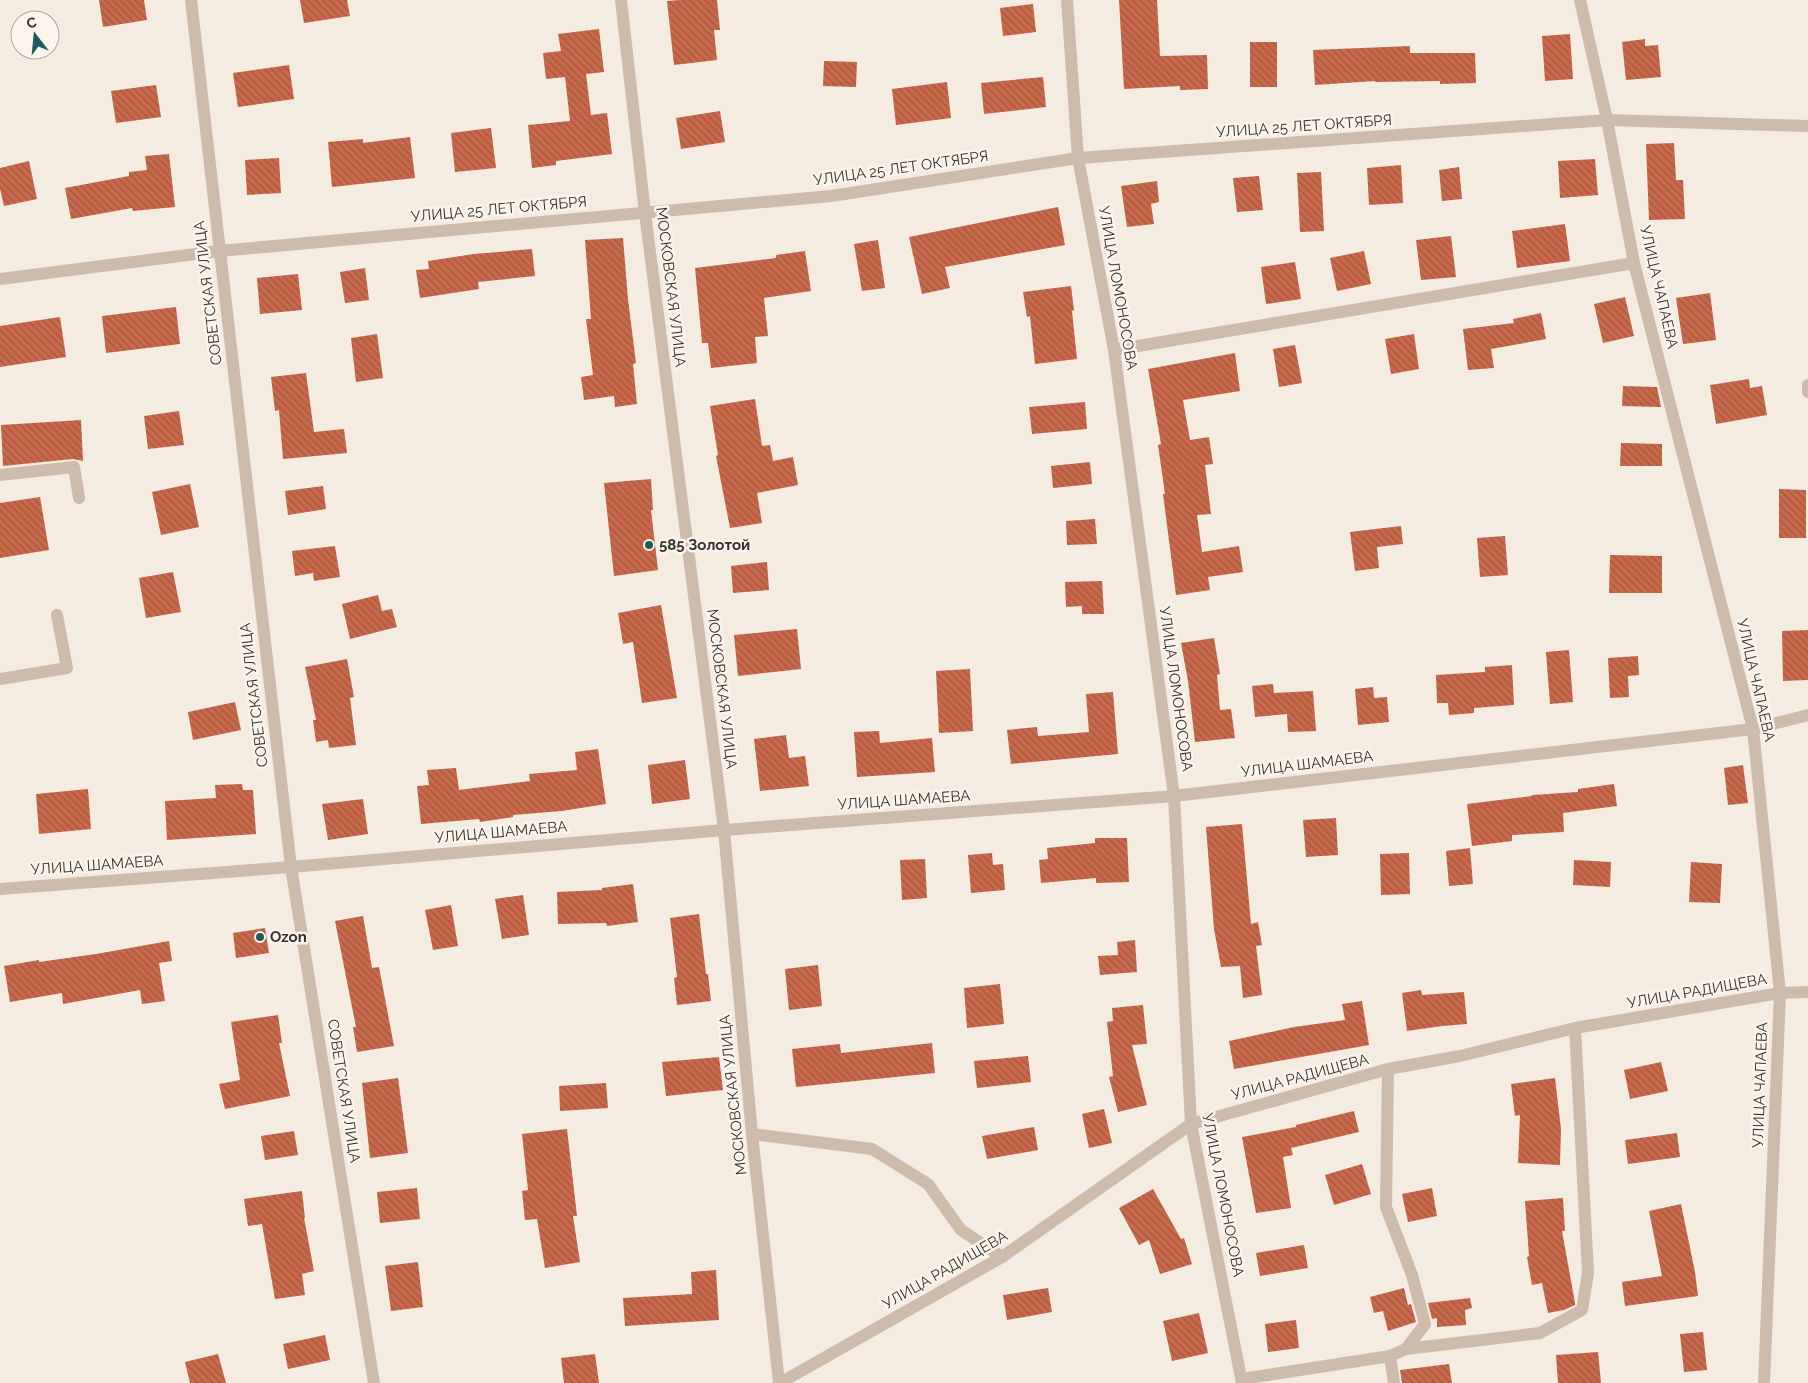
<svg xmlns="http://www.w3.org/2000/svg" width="1808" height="1383" font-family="Raleway,sans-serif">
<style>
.building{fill:url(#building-back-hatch)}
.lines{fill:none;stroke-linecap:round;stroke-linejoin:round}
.service{stroke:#cdbbac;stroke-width:12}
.minor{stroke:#cdbbac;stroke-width:12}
.poi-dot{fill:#1f5a5e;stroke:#fbf5ee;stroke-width:2}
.labels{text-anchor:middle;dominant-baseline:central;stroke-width:5;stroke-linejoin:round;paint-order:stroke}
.street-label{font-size:15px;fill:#3b302b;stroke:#fbf5ee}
.poi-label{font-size:15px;font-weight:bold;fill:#3b302b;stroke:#fbf5ee;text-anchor:start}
</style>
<defs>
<pattern id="building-back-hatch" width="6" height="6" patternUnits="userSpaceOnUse" patternTransform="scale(1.25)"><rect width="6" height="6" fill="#c8694b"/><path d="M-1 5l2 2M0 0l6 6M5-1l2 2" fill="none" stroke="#a4573f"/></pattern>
</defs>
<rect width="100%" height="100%" fill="#f4ebe1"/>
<g class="building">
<polygon points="99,0 144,0 147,20 103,27"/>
<polygon points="300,0 347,0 350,16 304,23"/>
<polygon points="680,0 717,0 720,30 714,30 717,60 674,65 667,1"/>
<polygon points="1119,0 1157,0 1160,56 1207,55 1208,89 1180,90 1180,86 1124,89"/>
<polygon points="1033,4 1036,32 1003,36 1000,8"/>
<polygon points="599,29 604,72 586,74 591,115 607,113 612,154 556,161 556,165 532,168 528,125 570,121 565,77 546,79 543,53 561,51 558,34"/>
<polygon points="1570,34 1573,79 1545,81 1542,36"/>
<polygon points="1645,39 1645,46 1658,45 1661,77 1626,80 1622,42"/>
<rect x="1250" y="42" width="27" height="45"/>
<polygon points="1410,46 1410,53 1475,53 1476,83 1440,84 1440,81 1375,82 1375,81 1315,85 1313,50"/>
<polygon points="824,61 857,62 856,87 823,86"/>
<polygon points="289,65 294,99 238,107 233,73"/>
<polygon points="1043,77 1046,107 984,114 981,83"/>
<polygon points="947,82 951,118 896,125 892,89"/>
<polygon points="156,85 161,117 116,123 111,91"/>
<polygon points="720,111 725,142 681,149 676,118"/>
<polygon points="491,128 496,168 455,172 451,133"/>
<polygon points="410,137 415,178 332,187 328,142 363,139 363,143"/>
<polygon points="1674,143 1676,180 1683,180 1685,219 1649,220 1646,144"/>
<polygon points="169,154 175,207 133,211 132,208 71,219 65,188 129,176 129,172 147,170 145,156"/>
<polygon points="279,158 281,193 247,195 245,160"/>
<polygon points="1595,159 1598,195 1560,198 1558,161"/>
<polygon points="29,161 37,199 4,206 0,189 0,168"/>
<polygon points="1401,165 1403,203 1369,205 1367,168"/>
<polygon points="1459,167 1462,199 1442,201 1439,170"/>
<polygon points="1321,172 1324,231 1300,232 1297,173"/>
<polygon points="1259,176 1263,210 1237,212 1233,178"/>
<polygon points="1157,181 1159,202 1151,204 1154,224 1127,227 1121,186"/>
<polygon points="1058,207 1065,245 945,267 950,288 922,294 909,237"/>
<polygon points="1565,224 1570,261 1517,268 1512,231"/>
<polygon points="1451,236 1456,277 1421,280 1416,240"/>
<polygon points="623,238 628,299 636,363 633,364 637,404 615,407 614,396 584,400 581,377 593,375 586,319 591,319 585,240"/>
<polygon points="878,240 885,288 862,291 854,244"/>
<polygon points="532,249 535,276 478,282 479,289 420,298 416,270 429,269 428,261 474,254"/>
<polygon points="805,251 811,291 764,298 768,336 755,337 757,363 711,368 708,343 702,343 695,268 776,258 776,255"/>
<polygon points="1364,251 1371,284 1337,291 1330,258"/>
<polygon points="1295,262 1301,299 1266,304 1261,267"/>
<polygon points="365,268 369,300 345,303 340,272"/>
<polygon points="298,274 302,310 260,314 257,278"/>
<polygon points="1071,286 1074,310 1072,311 1077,359 1035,364 1030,316 1027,317 1023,292"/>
<polygon points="1710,293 1716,340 1683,344 1676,298"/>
<polygon points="1625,297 1634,336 1603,343 1594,304"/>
<polygon points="176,307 180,344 106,353 102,316"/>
<polygon points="1541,313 1546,339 1491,349 1494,368 1468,370 1463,329 1514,323 1513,319"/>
<polygon points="60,317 66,357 0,367 0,326"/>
<polygon points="377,334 383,378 356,382 351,338"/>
<polygon points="1414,334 1419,369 1391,374 1385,339"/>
<polygon points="1295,345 1302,383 1279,387 1273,349"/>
<polygon points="1235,353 1240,391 1183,400 1190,440 1209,437 1213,464 1205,465 1211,514 1197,515 1202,552 1239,546 1243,572 1208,577 1210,590 1176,595 1163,494 1165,494 1158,445 1161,444 1148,369"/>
<polygon points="306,373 314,432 344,429 347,453 283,459 279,410 275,411 271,377"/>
<polygon points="1749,379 1750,388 1762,386 1767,415 1716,424 1710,385"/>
<polygon points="1623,386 1657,387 1661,407 1622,406"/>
<polygon points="755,399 762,446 770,445 773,461 793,457 798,485 757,493 762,523 730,528 716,456 718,455 710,406"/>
<polygon points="1085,402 1087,429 1032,434 1029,407"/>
<polygon points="179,411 184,445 148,449 144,416"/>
<polygon points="81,420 83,461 73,459 3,466 1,425"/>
<polygon points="1621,443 1662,444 1662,466 1620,466"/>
<polygon points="1090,462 1092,484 1053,488 1051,466"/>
<polygon points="651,479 653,510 651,510 658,570 614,576 604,483"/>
<polygon points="190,484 199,527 161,535 152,492"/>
<polygon points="323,486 326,509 288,515 285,491"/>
<polygon points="1779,489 1806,490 1806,538 1779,538"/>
<polygon points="40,497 49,550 0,558 0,503"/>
<polygon points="1095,519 1097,544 1067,545 1066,521"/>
<polygon points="1401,526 1403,544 1377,547 1379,568 1355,571 1350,532"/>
<polygon points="1505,536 1508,575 1480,577 1477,538"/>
<polygon points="335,546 340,577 314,581 313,573 295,576 292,551"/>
<polygon points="1610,555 1662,556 1662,593 1609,593"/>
<polygon points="767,562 769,590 733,593 731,566"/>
<polygon points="173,572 181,612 146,618 139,578"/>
<polygon points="1102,581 1104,614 1082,614 1082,606 1066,607 1065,582"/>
<polygon points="378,595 382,611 392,609 397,627 350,639 342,604"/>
<polygon points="661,605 677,698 642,703 633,642 623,644 618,613"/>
<polygon points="797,629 801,669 738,676 734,635"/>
<polygon points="1808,630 1808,680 1783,681 1782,631"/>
<polygon points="1214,638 1220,674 1217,675 1220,710 1231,709 1235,738 1195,742 1188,681 1181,643"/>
<polygon points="1569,650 1573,702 1550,704 1546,652"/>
<polygon points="1638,656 1639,675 1628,676 1629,697 1610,698 1608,658"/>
<polygon points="347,659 354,697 350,698 356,745 329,748 328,740 316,742 313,720 316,720 305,667"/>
<polygon points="1512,665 1514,705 1474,708 1474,713 1449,715 1448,703 1437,703 1436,675 1485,672 1485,667"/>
<polygon points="970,669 973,731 939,733 936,671"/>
<polygon points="1273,684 1274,693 1313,691 1316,731 1288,732 1287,714 1255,717 1252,686"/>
<polygon points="1373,687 1374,698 1387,697 1389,722 1358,725 1355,689"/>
<polygon points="1113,692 1118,754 1011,764 1007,730 1037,727 1038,736 1089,732 1086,694"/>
<polygon points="235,702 241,730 193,740 188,712"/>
<polygon points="879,731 880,743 932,738 935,772 857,777 854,732"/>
<polygon points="786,735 789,758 805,756 809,786 760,791 754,739"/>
<polygon points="598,749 606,804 562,811 513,815 513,817 480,822 479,819 421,824 417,786 429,785 427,770 456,768 459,790 530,781 529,774 577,770 575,752"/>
<polygon points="685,760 690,799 652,804 648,765"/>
<polygon points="1743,765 1748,803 1728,805 1724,768"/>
<polygon points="242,784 243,790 253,790 256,834 167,840 165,801 216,798 215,785"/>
<polygon points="1614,784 1617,806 1563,813 1564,832 1512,835 1512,841 1472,846 1467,804 1532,796 1532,795 1578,792 1578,789"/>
<polygon points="88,789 91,829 39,834 36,794"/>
<polygon points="363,799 368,834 328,840 322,804"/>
<polygon points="1336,818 1338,855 1306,857 1303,820"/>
<polygon points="1242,824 1251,924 1258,922 1262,945 1256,946 1262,995 1243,998 1240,966 1221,967 1214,929 1206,827"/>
<polygon points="1095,838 1127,838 1129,882 1096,883 1096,878 1041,883 1039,860 1048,859 1047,848 1095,843"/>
<polygon points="1470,848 1473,884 1449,886 1446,851"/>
<polygon points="992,853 993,865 1003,864 1005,890 971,893 968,855"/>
<polygon points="1409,853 1410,894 1381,895 1380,854"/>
<polygon points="925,859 927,898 902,900 900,860"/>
<polygon points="1574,860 1611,862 1610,887 1573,885"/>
<polygon points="1691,862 1722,864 1720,903 1689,902"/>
<polygon points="633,884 638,922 607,926 606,923 558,924 557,892 602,890 602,888"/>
<polygon points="523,895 529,935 502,939 495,899"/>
<polygon points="451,905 458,946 433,950 425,910"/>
<polygon points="699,914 706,974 708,974 711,1001 677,1005 674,978 677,977 670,918"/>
<polygon points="363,916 372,968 379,967 394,1046 357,1052 353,1027 356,1027 335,921"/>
<polygon points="265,928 269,953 236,958 233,933"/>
<polygon points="1135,940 1137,972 1100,975 1098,956 1118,955 1117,942"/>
<polygon points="169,941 172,961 159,963 165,1001 142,1004 140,990 63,1004 62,993 10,1002 4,966 39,960 39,962 96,954"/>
<polygon points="818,965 822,1006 789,1010 785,969"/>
<polygon points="1000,984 1004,1024 967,1028 964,988"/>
<polygon points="1421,990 1422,995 1464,992 1467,1024 1442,1026 1407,1031 1402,993"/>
<polygon points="1362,1001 1369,1045 1234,1069 1229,1041 1294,1027 1345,1020 1342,1004"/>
<polygon points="1143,1005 1147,1044 1132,1045 1147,1105 1118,1112 1109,1077 1113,1076 1107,1022 1113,1021 1112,1008"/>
<polygon points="278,1015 282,1043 279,1043 290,1096 225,1109 219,1084 240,1080 231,1022"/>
<polygon points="932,1043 935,1073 796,1087 792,1049 840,1044 841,1053"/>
<polygon points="1028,1056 1031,1082 977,1088 974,1061"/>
<polygon points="719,1057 723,1090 666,1096 662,1062"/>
<polygon points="1661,1062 1668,1091 1630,1099 1624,1070"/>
<polygon points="398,1078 408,1153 370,1158 362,1083"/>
<polygon points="1555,1078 1561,1129 1560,1165 1518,1163 1520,1115 1515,1116 1511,1084"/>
<polygon points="606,1083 608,1108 560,1111 559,1086"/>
<polygon points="1104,1109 1112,1143 1089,1148 1082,1114"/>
<polygon points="1354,1111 1359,1132 1291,1148 1293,1155 1283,1157 1291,1208 1256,1213 1242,1137 1296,1127 1296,1125"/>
<polygon points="1034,1127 1038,1150 987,1159 982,1136"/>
<polygon points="567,1129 577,1216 573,1216 580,1262 545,1268 537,1219 525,1220 522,1191 528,1190 522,1134"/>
<polygon points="294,1131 298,1155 265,1160 261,1136"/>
<polygon points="1677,1133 1680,1157 1628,1164 1625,1140"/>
<polygon points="1362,1164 1371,1194 1334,1205 1325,1175"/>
<polygon points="417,1188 420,1219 380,1223 377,1192"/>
<polygon points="1432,1188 1437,1216 1408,1222 1402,1194"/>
<polygon points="1153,1189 1181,1239 1184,1238 1192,1264 1160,1274 1149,1240 1139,1245 1119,1208"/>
<polygon points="302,1191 305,1218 304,1218 314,1271 302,1274 305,1295 275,1299 262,1224 248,1226 244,1199"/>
<polygon points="1563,1198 1565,1231 1562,1231 1575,1303 1575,1305 1564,1310 1548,1313 1542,1283 1532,1285 1527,1257 1529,1256 1525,1201"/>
<polygon points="1681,1204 1695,1272 1698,1296 1625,1306 1622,1282 1662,1276 1649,1211"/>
<polygon points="1304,1245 1308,1268 1260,1276 1256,1253"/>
<polygon points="418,1262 423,1307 391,1311 385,1266"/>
<polygon points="716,1270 719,1320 625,1326 623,1298 692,1294 691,1272"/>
<polygon points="1048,1288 1052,1312 1007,1320 1003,1295"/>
<polygon points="1404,1288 1408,1305 1411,1304 1416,1322 1388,1331 1383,1311 1374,1313 1370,1297"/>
<polygon points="1470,1298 1472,1308 1465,1310 1466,1325 1437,1327 1437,1318 1432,1319 1428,1303"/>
<polygon points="1199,1313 1208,1353 1172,1361 1163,1321"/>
<polygon points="1296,1320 1299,1348 1268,1352 1265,1324"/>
<polygon points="1703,1332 1707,1370 1684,1372 1680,1334"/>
<polygon points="325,1335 330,1360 288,1369 283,1344"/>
<polygon points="1598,1352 1601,1383 1558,1383 1556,1355"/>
<polygon points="218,1354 226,1383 190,1383 185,1362"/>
<polygon points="595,1354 599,1383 564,1383 561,1358"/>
<polygon points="1449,1364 1452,1383 1402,1383 1400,1370"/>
</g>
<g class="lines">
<g class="service">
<polyline points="1114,350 1634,263"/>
<polyline points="1808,385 1808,392"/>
<polyline points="0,475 74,467 79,498"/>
<polyline points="0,679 67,668 57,615"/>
<polyline points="1388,1069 1386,1207 1412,1275 1425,1324 1406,1349"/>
<polyline points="752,1134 872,1149 928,1184 961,1230 1002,1257"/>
<polyline points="1390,1356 1394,1383"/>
<polyline points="1242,1379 1390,1356 1406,1349 1540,1333 1582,1310 1588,1273 1575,1028"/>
</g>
<g class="minor">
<polyline points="191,0 291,867 374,1383"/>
<polyline points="621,0 645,213 724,830 752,1134 779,1383"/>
<polyline points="1067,0 1078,158 1114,350 1174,796 1191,1124 1242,1383"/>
<polyline points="1580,0 1607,120 1634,263 1753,729 1780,993 1764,1383"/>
<polyline points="0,279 219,251 831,196 1078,158 1607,120 1808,126"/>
<polyline points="0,889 291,867 724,830 1174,796 1753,729 1808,715"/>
<polyline points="780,1383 1002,1257 1191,1124 1388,1069 1460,1056 1575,1028 1780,993 1808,992"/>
</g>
</g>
<g class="poi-dot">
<circle cx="649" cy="545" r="5"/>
<circle cx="260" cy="937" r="5"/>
</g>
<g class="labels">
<g class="street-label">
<text transform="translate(1304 126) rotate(-4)">УЛИЦА 25 ЛЕТ ОКТЯБРЯ</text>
<text transform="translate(901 168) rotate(-8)">УЛИЦА 25 ЛЕТ ОКТЯБРЯ</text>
<text transform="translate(499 209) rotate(-5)">УЛИЦА 25 ЛЕТ ОКТЯБРЯ</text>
<text transform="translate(671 287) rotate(83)">МОСКОВСКАЯ УЛИЦА</text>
<text transform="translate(1659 287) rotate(77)">УЛИЦА ЧАПАЕВА</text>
<text transform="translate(1118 288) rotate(80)">УЛИЦА ЛОМОНОСОВА</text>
<text transform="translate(208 293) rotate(-97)">СОВЕТСКАЯ УЛИЦА</text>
<text transform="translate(1756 680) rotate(77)">УЛИЦА ЧАПАЕВА</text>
<text transform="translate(722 689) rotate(83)">МОСКОВСКАЯ УЛИЦА</text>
<text transform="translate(1176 689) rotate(82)">УЛИЦА ЛОМОНОСОВА</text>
<text transform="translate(254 695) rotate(-97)">СОВЕТСКАЯ УЛИЦА</text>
<text transform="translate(1307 764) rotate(-7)">УЛИЦА ШАМАЕВА</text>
<text transform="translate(904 800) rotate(-4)">УЛИЦА ШАМАЕВА</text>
<text transform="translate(501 832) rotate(-5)">УЛИЦА ШАМАЕВА</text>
<text transform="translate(97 865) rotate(-4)">УЛИЦА ШАМАЕВА</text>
<text transform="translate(1697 991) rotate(-10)">УЛИЦА РАДИЩЕВА</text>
<text transform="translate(1300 1077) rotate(-15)">УЛИЦА РАДИЩЕВА</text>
<text transform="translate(1760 1085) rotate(-88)">УЛИЦА ЧАПАЕВА</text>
<text transform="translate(344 1091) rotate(81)">СОВЕТСКАЯ УЛИЦА</text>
<text transform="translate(733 1095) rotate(-96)">МОСКОВСКАЯ УЛИЦА</text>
<text transform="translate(1223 1195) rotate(79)">УЛИЦА ЛОМОНОСОВА</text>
<text transform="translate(945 1270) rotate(-30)">УЛИЦА РАДИЩЕВА</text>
</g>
<g class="poi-label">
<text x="659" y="545">585 Золотой</text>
<text x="270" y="937">Ozon</text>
</g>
</g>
<g transform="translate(35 35) rotate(344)"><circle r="24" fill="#fbf5ee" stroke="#aea6a0"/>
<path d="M0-4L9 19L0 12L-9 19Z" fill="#1f5a5e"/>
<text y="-8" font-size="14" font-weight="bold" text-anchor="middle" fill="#3b302b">С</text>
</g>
</svg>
